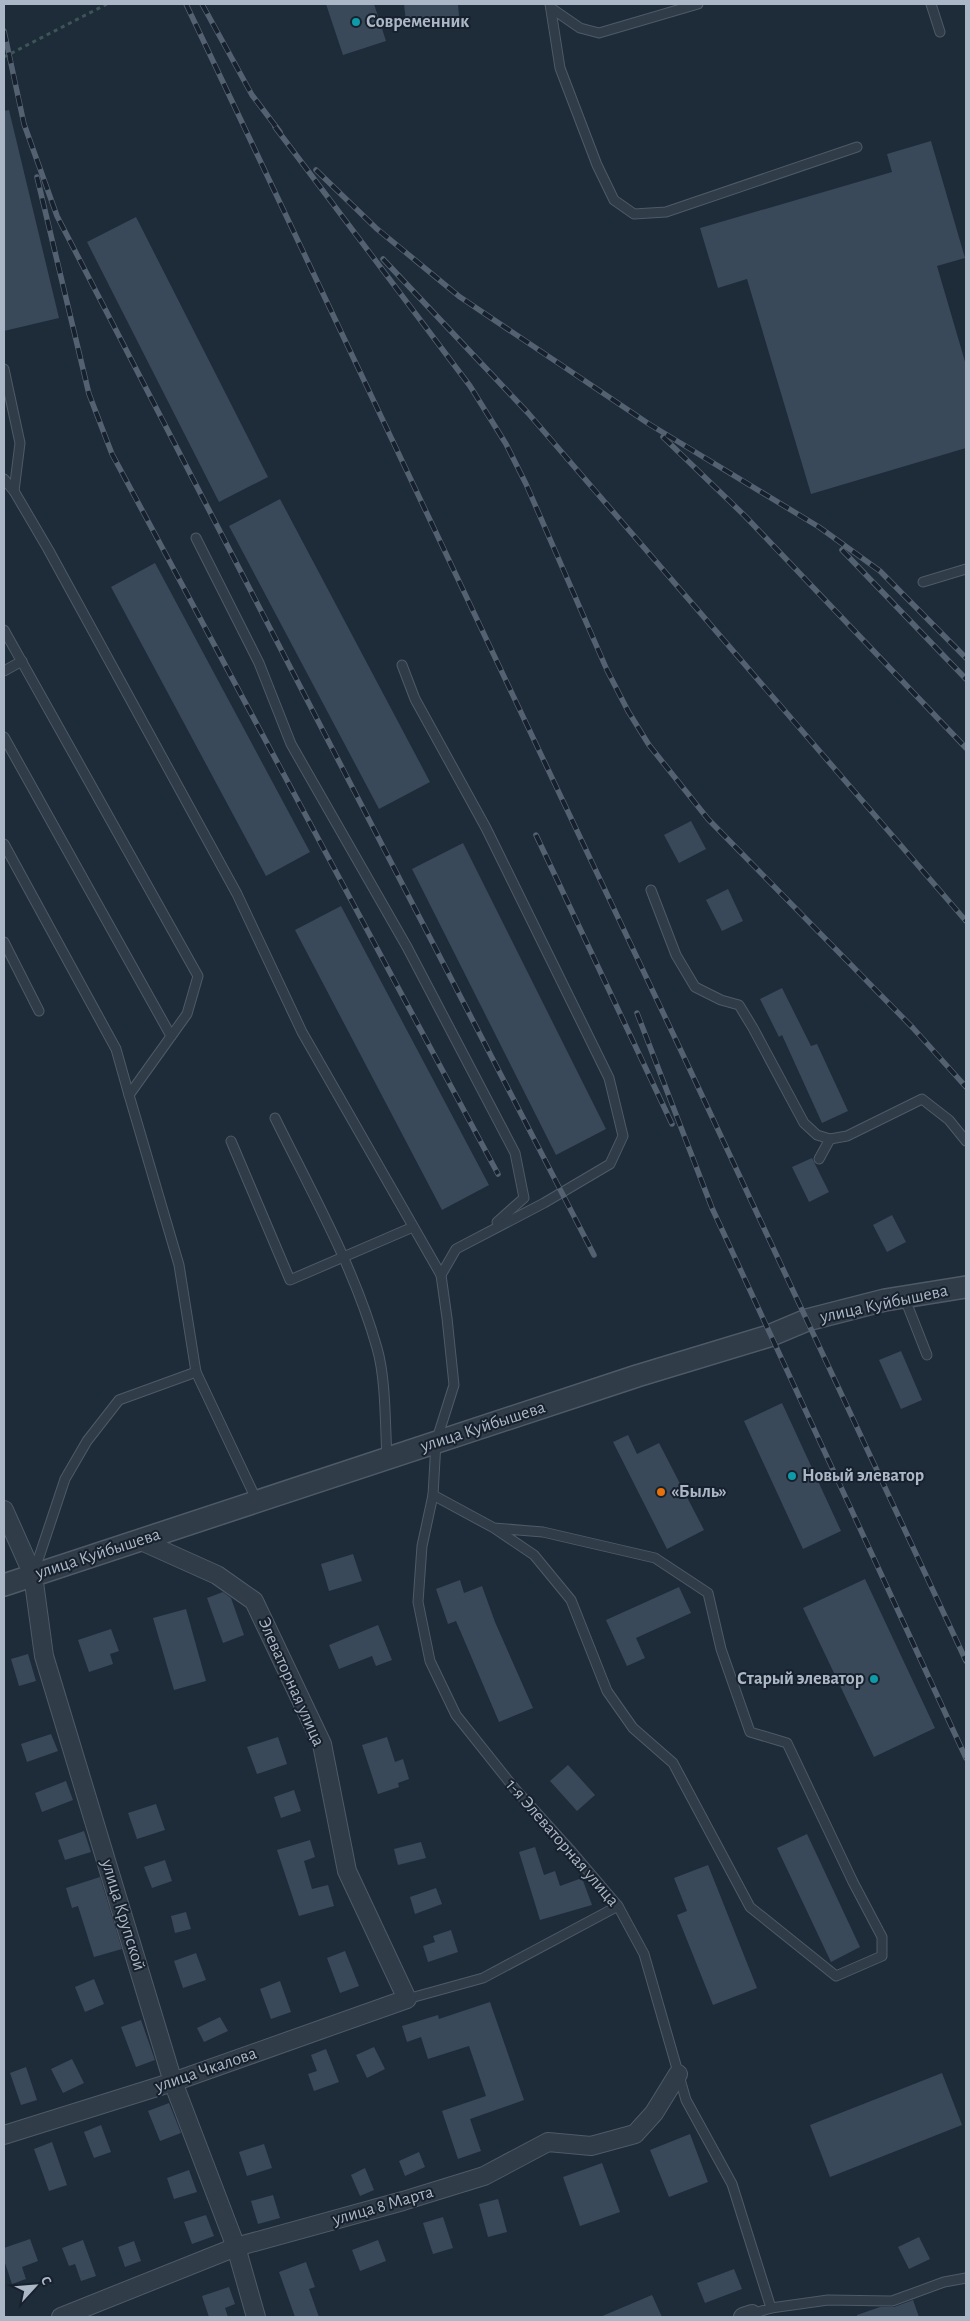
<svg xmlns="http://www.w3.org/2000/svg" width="970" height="2321" font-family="'Alegreya Sans',sans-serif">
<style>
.building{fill:#394959}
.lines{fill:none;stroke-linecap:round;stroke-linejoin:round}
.service-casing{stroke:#4f5a67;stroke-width:11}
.minor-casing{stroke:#4f5a67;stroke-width:20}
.tertiary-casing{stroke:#4f5a67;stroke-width:24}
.service{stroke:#313c49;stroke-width:9}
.minor{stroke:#313c49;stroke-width:18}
.tertiary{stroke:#313c49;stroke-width:21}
.rail-casing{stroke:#536171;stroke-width:5.5}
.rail{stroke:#17212d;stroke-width:4;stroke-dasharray:11;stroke-linecap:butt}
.path-bridge{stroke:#3d5557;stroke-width:3;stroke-dasharray:4 4;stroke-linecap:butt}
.culture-dot{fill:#0f9aa8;stroke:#17212d;stroke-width:2}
.food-dot{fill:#e8710a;stroke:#17212d;stroke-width:2}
.labels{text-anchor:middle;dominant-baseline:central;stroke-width:4;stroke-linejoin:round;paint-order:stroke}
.poi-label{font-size:18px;font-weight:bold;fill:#abb7c6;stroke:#17212d;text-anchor:start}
.street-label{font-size:18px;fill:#abb7c6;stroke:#17212d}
</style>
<rect width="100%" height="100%" fill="#1e2b39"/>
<g class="building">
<polygon points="326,4 374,4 386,41 343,55"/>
<polygon points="404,4 458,4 459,16 406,22"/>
<polygon points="9,110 59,318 4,331 4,111"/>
<polygon points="931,141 965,258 937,266 966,365 966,448 811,494 747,279 718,288 700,228 892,172 887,154"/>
<polygon points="136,217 268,477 219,502 87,242"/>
<polygon points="280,499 430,782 379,809 229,526"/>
<polygon points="155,563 310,852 266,876 111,587"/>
<polygon points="691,821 706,849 679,863 664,835"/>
<polygon points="463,843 606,1129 556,1155 412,869"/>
<polygon points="728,889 743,921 722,931 706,900"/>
<polygon points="341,906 489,1185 442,1210 295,930"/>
<polygon points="782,988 811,1046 817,1044 848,1111 822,1123 782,1035 779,1037 760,999"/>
<polygon points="812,1158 829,1192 809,1202 792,1167"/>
<polygon points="892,1215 906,1242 887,1252 873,1225"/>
<polygon points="901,1351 922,1400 901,1409 879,1360"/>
<polygon points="782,1403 841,1531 803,1549 744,1421"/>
<polygon points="628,1435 637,1454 659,1443 704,1530 667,1549 613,1442"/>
<polygon points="353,1554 362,1581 329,1591 321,1564"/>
<polygon points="865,1579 935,1728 874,1757 803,1608"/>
<polygon points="460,1580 464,1593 482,1586 495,1622 533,1708 499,1722 456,1621 448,1624 436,1589"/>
<polygon points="679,1587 691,1613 636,1638 645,1658 627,1666 606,1620"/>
<polygon points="223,1592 231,1598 244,1635 223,1643 207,1598"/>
<polygon points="186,1609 206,1681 174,1690 153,1618"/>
<polygon points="378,1625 392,1660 376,1666 372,1656 339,1669 329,1645"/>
<polygon points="111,1629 119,1651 110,1654 113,1664 89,1672 78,1640"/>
<polygon points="28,1654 36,1681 19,1686 11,1659"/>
<polygon points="51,1734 58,1751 27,1762 21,1744"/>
<polygon points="278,1737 287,1764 257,1774 247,1747"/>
<polygon points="387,1737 395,1762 403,1759 409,1779 398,1783 399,1787 378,1794 362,1745"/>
<polygon points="568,1765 595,1795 577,1811 550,1781"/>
<polygon points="66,1781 73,1800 42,1812 35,1793"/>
<polygon points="294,1790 301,1811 281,1818 274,1797"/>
<polygon points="156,1804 165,1830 137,1839 128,1813"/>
<polygon points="84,1831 91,1852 65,1860 58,1840"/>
<polygon points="807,1834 860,1947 831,1962 777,1848"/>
<polygon points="310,1840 315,1857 304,1861 312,1889 328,1885 334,1906 299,1916 277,1850"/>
<polygon points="421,1842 426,1858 398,1865 394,1849"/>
<polygon points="535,1847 544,1875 555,1871 560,1886 582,1878 592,1905 540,1920 519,1852"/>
<polygon points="165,1860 172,1881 152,1888 144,1867"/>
<polygon points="708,1865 757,1988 713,2005 677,1915 687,1911 674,1878"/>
<polygon points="100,1877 122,1949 94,1957 78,1906 72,1908 66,1888"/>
<polygon points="436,1888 442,1904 415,1914 410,1897"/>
<polygon points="186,1912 191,1929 175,1933 171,1916"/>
<polygon points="451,1930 458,1952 428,1962 423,1946 435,1942 433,1936"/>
<polygon points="345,1951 359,1986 340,1993 327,1958"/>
<polygon points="196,1953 206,1980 183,1988 174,1961"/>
<polygon points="94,1979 104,2004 85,2012 75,1987"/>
<polygon points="280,1981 291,2012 271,2019 260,1989"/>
<polygon points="490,2002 524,2100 470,2119 481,2151 458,2159 442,2111 486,2096 469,2046 428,2059 421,2037 407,2042 402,2026 438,2015 439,2019"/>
<polygon points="220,2017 228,2031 204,2042 197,2028"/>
<polygon points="141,2020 155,2060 136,2067 121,2027"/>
<polygon points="374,2047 385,2069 367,2078 356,2055"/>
<polygon points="326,2049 339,2082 314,2091 308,2074 317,2071 311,2055"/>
<polygon points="72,2059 84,2083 63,2093 51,2069"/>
<polygon points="26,2067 37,2100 21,2105 10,2073"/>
<polygon points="942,2073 962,2125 830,2177 810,2125"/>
<polygon points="169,2103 181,2133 160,2141 148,2111"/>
<polygon points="101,2125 111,2152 94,2158 84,2132"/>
<polygon points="690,2134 708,2182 669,2197 650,2150"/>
<polygon points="52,2142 67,2185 49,2191 34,2149"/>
<polygon points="264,2144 272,2168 247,2176 239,2152"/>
<polygon points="419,2152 425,2167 405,2176 399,2161"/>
<polygon points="602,2163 620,2212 580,2226 563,2177"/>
<polygon points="365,2168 374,2190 360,2196 351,2175"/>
<polygon points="189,2170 197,2192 174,2199 167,2178"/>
<polygon points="273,2195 280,2218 258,2224 251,2201"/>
<polygon points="498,2199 507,2232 488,2237 479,2204"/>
<polygon points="206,2215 214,2236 192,2244 184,2222"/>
<polygon points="443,2217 453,2248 433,2254 423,2223"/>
<polygon points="919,2237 930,2259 909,2269 898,2247"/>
<polygon points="30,2239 38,2261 22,2267 26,2279 12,2284 4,2260 4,2248"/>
<polygon points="83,2240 96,2276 81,2281 75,2264 69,2266 62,2248"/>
<polygon points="378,2240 386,2261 360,2271 352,2250"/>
<polygon points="134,2241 141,2261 125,2267 118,2247"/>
<polygon points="306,2262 315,2287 309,2289 319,2317 295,2317 279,2272"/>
<polygon points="734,2269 742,2289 705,2303 697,2283"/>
<polygon points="229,2287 235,2304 225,2308 228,2317 209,2317 202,2296"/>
<polygon points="652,2295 662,2317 600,2317"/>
<polygon points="913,2300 919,2317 857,2317 857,2315 880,2307 894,2307"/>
</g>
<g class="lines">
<defs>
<g id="service">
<polyline points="550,4 560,68 597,165 614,200 634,214 666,212 857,147"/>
<polyline points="931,4 940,32"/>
<polyline points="551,8 580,28 599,33 698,4"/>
<polyline points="4,369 20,443 14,491"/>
<polyline points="4,479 14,491 48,549 237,894 302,1032 441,1275"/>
<polyline points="196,538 259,663 291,744 407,947 515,1153 524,1198 497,1222"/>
<polyline points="923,582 966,569"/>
<polyline points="4,630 198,976 187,1014 129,1095 179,1265 196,1372 257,1501"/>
<polyline points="402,665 415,699 486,828 609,1078 623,1136 610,1164 544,1203 456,1249 441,1275 447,1318 454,1385 436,1442 433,1495 422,1546 418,1602 430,1661 456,1715 515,1789 572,1852 618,1906 644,1954 686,2100 732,2184 771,2308 752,2314"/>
<polyline points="4,671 22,661"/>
<polyline points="4,737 171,1036"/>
<polyline points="4,844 116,1049 129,1095"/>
<polyline points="651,890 676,955 695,987 721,1000 739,1005 753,1028 804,1123 817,1135 830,1139 847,1136 922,1099 949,1120 966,1141"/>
<polyline points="4,942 39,1011"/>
<path d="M275,1118C312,1193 354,1267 377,1348C386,1379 385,1424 387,1458"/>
<polyline points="231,1141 290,1280 413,1227"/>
<polyline points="819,1159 830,1139"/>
<polyline points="905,1299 927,1355"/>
<polyline points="433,1495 494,1528 534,1555 571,1600 607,1691 633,1728 673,1763 750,1907 836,1976 882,1956 882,1937 853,1882 787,1743 750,1732 721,1649 708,1593 655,1558 543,1532 494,1528"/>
<polyline points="34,1572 65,1479 87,1441 119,1400 196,1372"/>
<polyline points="407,1999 483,1978 618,1906"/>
<polyline points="771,2308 828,2300 892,2301 944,2282 966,2278"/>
</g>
<g id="minor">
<polyline points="4,1510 33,1575 44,1656 173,2082 236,2247 256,2317"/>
<polyline points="4,2135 173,2082 407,1999 347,1871 322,1744 254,1601 217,1575 139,1540"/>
<polyline points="61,2317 236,2247 403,2201 484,2176 548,2142 591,2146 635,2134 654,2113 678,2074"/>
<polyline points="743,2317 752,2314"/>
</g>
<polyline id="tertiary" points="4,1585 637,1376 769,1336 807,1320 885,1300 966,1287"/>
</defs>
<use href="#service" class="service-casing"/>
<use href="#minor" class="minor-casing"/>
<use href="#tertiary" class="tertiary-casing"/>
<use href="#service" class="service"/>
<use href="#minor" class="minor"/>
<use href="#tertiary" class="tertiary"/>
<defs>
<g id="rail">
<polyline points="186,4 684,1057 966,1661"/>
<polyline points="202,4 252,95 280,132"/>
<polyline points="4,31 24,124 57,216 594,1255"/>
<polyline points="275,127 470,386 506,444 526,484 607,670 628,711 649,745 708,819 913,1028 966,1087"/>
<polyline points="316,170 376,228 460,297 649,424 819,527 880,571 966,658"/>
<polyline points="37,177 89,394 112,454 498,1174"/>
<polyline points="383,259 528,413 966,921"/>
<polyline points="663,437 745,516 966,748"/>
<polyline points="842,550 966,679"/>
<polyline points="536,835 672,1124"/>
<polyline points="637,1013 712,1208 966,1758"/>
</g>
</defs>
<use href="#rail" class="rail-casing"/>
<use href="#rail" class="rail"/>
<polyline class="path-bridge" points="4,57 107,4"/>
</g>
<g class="culture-dot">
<circle cx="356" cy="22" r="5"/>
<circle cx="792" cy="1476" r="5"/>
<circle cx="874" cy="1679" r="5"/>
</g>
<circle class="food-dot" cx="661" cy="1492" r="5"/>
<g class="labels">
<g class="poi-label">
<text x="366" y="22">Современник</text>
<text x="802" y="1476">Новый элеватор</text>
<text x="671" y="1492">«Быль»</text>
<text x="864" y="1679" text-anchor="end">Старый элеватор</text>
</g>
<g class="street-label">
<text transform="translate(884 1304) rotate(-12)">улица Куйбышева</text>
<text transform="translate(483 1427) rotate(-18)">улица Куйбышева</text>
<text transform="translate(98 1554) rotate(-18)">улица Куйбышева</text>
<text transform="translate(291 1682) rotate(66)">Элеваторная улица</text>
<text transform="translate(562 1843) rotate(49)">1-я Элеваторная улица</text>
<text transform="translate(123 1915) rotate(73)">улица Крупской</text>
<text transform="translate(206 2070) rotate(-19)">улица Чкалова</text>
<text transform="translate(383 2206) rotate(-16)">улица 8 Марта</text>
</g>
</g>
<rect width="970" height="2321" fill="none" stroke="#abb7c6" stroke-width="10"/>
<g transform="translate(35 2286) rotate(64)" stroke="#17212d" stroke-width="4" paint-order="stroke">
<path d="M0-4L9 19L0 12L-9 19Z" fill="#abb7c6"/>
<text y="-8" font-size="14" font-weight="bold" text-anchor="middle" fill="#abb7c6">С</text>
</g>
</svg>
